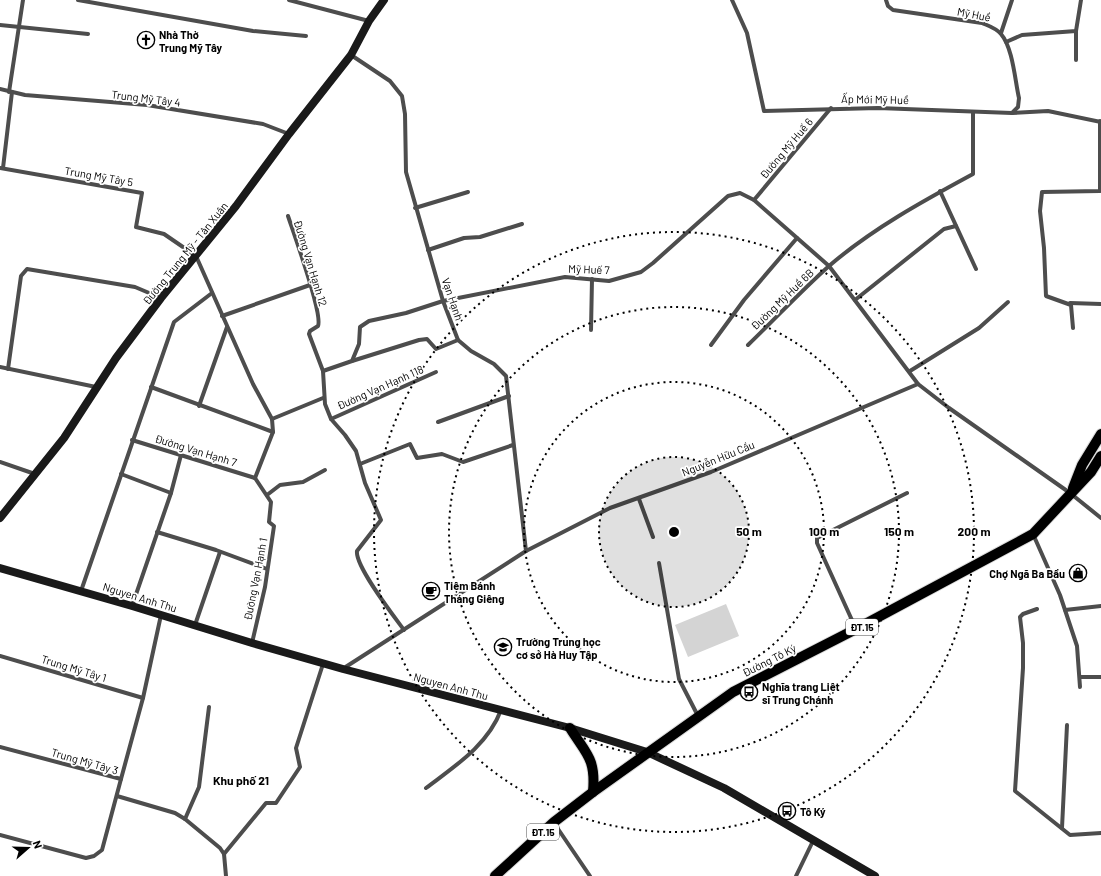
<svg xmlns="http://www.w3.org/2000/svg" width="1101" height="876" font-family="Barlow,sans-serif">
<style>
.pitch{fill:#d4d4d4}
.lines{fill:none;stroke-linecap:round;stroke-linejoin:round}
.primary-casing{stroke:#dbdbdb;stroke-width:12}
.street{stroke:#4d4d4d;stroke-width:4}
.secondary{stroke:#1a1a1a;stroke-width:8}
.primary{stroke:#000;stroke-width:10}
.ring{fill:none;stroke:#000;stroke-width:2;stroke-dasharray:2 4}
.labels{text-anchor:middle;dominant-baseline:central;stroke-width:3.5;stroke-linejoin:round;paint-order:stroke}
.shield{fill:#fff;stroke:#4c4c4c;stroke-width:1}
.shield-label{font-size:10px;font-weight:bold;fill:#000}
.street-label{font-size:11px;fill:#000;stroke:#fff}
.poi-label{font-size:11px;font-weight:bold;fill:#000;stroke:#fff;text-anchor:start}
.neighbourhood-label{font-size:12px;font-weight:bold;fill:#000;stroke:#fff}
.centre{fill:#000;stroke:#fff;stroke-width:2}
.ring-label{font-size:12px;text-anchor:middle;font-weight:bold;fill:#000;stroke:#fff;stroke-width:3.5;stroke-linejoin:round;paint-order:stroke}
</style>
<rect width="100%" height="100%" fill="#fff"/>
<polygon class="pitch" points="726,604 739,636 688,657 675,625"/>
<g class="lines">
<defs>
<g id="primary">
<polyline points="1073,488 1082,465 1101,434"/>
<path d="M570,728C586,754 596,758 593,792"/>
<polyline points="495,876 554,822 593,792 733,692 856,629 1033,534 1091,472 1101,456"/>
</g>
</defs>
<use href="#primary" class="primary-casing"/>
<g class="street">
<polyline points="78,0 253,31 306,36"/>
<polyline points="289,0 369,21"/>
<polyline points="732,0 747,33 764,111 878,108 1012,113 1048,111 1101,122"/>
<path d="M886,0L888,6L893,10L982,23C989,26 996,28 1001,34C1013,48 1015,81 1019,98L1018,107L1012,113"/>
<polyline points="0,25 88,34"/>
<polyline points="1076,31 1076,60"/>
<polyline points="1001,33 1012,0"/>
<polyline points="1006,42 1022,35 1076,31 1081,0"/>
<polyline points="351,55 390,81 402,96 405,114 406,172 443,301 458,340 471,351 494,364 506,376 526,551"/>
<polyline points="0,89 25,95 147,105 263,124 289,134"/>
<polyline points="9,92 23,0"/>
<polyline points="0,168 142,193 136,227 164,234 196,256 253,384 272,419 273,432 255,478"/>
<polyline points="3,168 12,92"/>
<polyline points="940,191 976,269"/>
<polyline points="754,200 831,108"/>
<polyline points="415,208 468,192"/>
<path d="M288,216C294,234 323,314 318,326L310,331L309,334L323,371L325,404L331,419L345,435L356,451L365,483L381,520L357,551C355,566 393,615 404,630"/>
<polyline points="428,250 464,238 480,237 522,224"/>
<polyline points="855,300 944,229 956,226"/>
<polyline points="1070,303 1101,304"/>
<polyline points="222,316 310,285"/>
<polyline points="1073,328 1071,305 1046,296 1044,248 1040,211 1042,192 1100,191 1100,121"/>
<polyline points="591,330 592,279"/>
<polyline points="711,345 744,300 797,238"/>
<path d="M748,345C775,319 801,291 829,266C872,229 923,201 973,174V112"/>
<polyline points="352,361 419,340 427,339 436,349 458,340"/>
<polyline points="0,367 96,387"/>
<polyline points="8,369 21,276 27,269 135,287 161,298"/>
<polyline points="323,371 352,361 359,344 360,327 369,321 406,313 443,301 565,277 609,281 641,272 653,263 728,196 740,193 754,200 829,266 918,384 949,408 1070,493 1101,518"/>
<polyline points="910,371 979,328 1008,302"/>
<polyline points="151,387 273,432"/>
<polyline points="199,406 227,327"/>
<polyline points="272,419 323,398"/>
<polyline points="331,419 436,372"/>
<polyline points="438,422 509,396"/>
<polyline points="132,440 255,478"/>
<polyline points="0,462 35,474"/>
<polyline points="360,464 410,444 417,458 442,454 463,462 513,445"/>
<polyline points="121,474 171,493"/>
<polyline points="267,495 280,485 303,482 325,470"/>
<polyline points="639,499 653,537"/>
<polyline points="157,532 216,550 267,569"/>
<polyline points="1033,534 1060,595 1077,646 1080,687"/>
<polyline points="659,563 679,679 698,716"/>
<polyline points="81,591 174,322 212,293"/>
<polyline points="132,606 171,493 181,455"/>
<polyline points="1037,609 1023,614 1020,617 1023,643 1023,668 1015,791 1070,835 1101,833"/>
<polyline points="1065,610 1101,606"/>
<polyline points="195,625 220,552"/>
<polyline points="856,629 817,543 817,538 907,493"/>
<polyline points="252,643 265,587 274,526 269,522 271,502 255,478"/>
<polyline points="0,656 143,698"/>
<polyline points="344,668 526,551 610,508 711,472 918,384"/>
<polyline points="1080,677 1101,677"/>
<polyline points="0,747 121,779 102,850 94,856 86,858 0,835"/>
<polyline points="121,779 143,698 161,615"/>
<path d="M426,788C455,766 488,745 501,710"/>
<polyline points="117,796 175,813 185,819 220,848 224,854 226,876"/>
<polyline points="185,819 199,787 209,707"/>
<polyline points="554,823 590,876"/>
<polyline points="1062,828 1067,725"/>
<polyline points="224,854 266,803 276,803 300,767 296,748 323,664"/>
<polyline points="796,876 813,841"/>
</g>
<g class="secondary">
<polyline points="0,518 64,438 116,358 161,298 236,206 289,134 351,55 369,21 384,0"/>
<polyline points="0,568 132,606 252,643 343,669 570,728 647,752 724,788 875,876"/>
</g>
<use href="#primary" class="primary"/>
</g>
<circle cx="674" cy="532" r="75" fill="#000" fill-opacity=".12"/>
<g class="ring">
<circle cx="674" cy="532" r="75"/>
<circle cx="674" cy="532" r="150"/>
<circle cx="674" cy="532" r="225"/>
<circle cx="674" cy="532" r="300"/>
</g>
<defs>
<symbol id="church-ring" viewBox="-11 -11 22 22"><circle r="9.5" fill="#fff" stroke="#000" stroke-width="1.5"/><path d="M-1.2-6h2.4v3.5h3.3v2.4h-3.3V6h-2.4V-.1h-3.3v-2.4h3.3Z" fill="#000"/></symbol>
<symbol id="shop-ring" viewBox="-11 -11 22 22"><circle r="9.5" fill="#fff" stroke="#000" stroke-width="1.5"/><path d="M-5-2.5h2.3a2.7 3.5 0 0 1 5.4 0H5L5.5 6h-11ZM-1.5-2.5h3a1.5 2.3 0 0 0-3 0Z" fill="#000"/></symbol>
<symbol id="cafe-ring" viewBox="-11 -11 22 22"><circle r="9.5" fill="#fff" stroke="#000" stroke-width="1.5"/><path d="M-5.5-4.5H6V0H3Q3 3.5 0 3.5H-2.5Q-5.5 3.5-5.5 0ZM3-3.2v2h1.7v-2ZM-6 4.5H4V6H-6Z" fill="#000"/></symbol>
<symbol id="school-ring" viewBox="-11 -11 22 22"><circle r="9.5" fill="#fff" stroke="#000" stroke-width="1.5"/><path d="M0-5L7-2L0 1L-7-2ZM-4 1L0 2.5L4 1V4Q0 6-4 4Z" fill="#000"/></symbol>
<symbol id="bus-ring" viewBox="-11 -11 22 22"><circle r="9.5" fill="#fff" stroke="#000" stroke-width="1.5"/><path d="M-5-6H5V4H4V6H2V4H-2V6H-4V4H-5ZM-3.5-4V0h7V-4ZM-3.5 1.2v1.5H-2V1.2ZM2 1.2v1.5H3.5V1.2Z" fill="#000"/></symbol>
</defs>
<g fill-rule="evenodd">
<use href="#church-ring" x="136" y="30" width="20" height="20"/>
<use href="#shop-ring" x="1068" y="563" width="20" height="20"/>
<use href="#cafe-ring" x="421" y="581" width="20" height="20"/>
<use href="#school-ring" x="493" y="637" width="20" height="20"/>
<use href="#bus-ring" x="739" y="682" width="20" height="20"/>
<use href="#bus-ring" x="777" y="801" width="20" height="20"/>
</g>
<g class="labels">
<g class="shield">
<rect x="846" y="619" width="32" height="16" rx="3"/>
<rect x="527" y="824" width="32" height="16" rx="3"/>
</g>
<g class="shield-label">
<text x="862" y="627">ĐT.15</text>
<text x="543" y="832">ĐT.15</text>
</g>
<g class="street-label">
<text transform="translate(974 14) rotate(11)">Mỹ Huề</text>
<text transform="translate(146 98) rotate(7)">Trung Mỹ Tây 4</text>
<text transform="translate(875 99) rotate(1)">Ấp Mới Mỹ Huề</text>
<text transform="translate(786 148) rotate(-50)">Đường Mỹ Huế 6</text>
<text transform="translate(99 176) rotate(10)">Trung Mỹ Tây 5</text>
<text transform="translate(185 253) rotate(-51)">Đường Trung Mỹ - Tân Xuân</text>
<text transform="translate(311 263) rotate(73)">Đường Vạn Hạnh 12</text>
<text transform="translate(589 269) rotate(2)">Mỹ Huế 7</text>
<text transform="translate(453 299) rotate(71)">Vạn Hạnh</text>
<text transform="translate(782 299) rotate(-44)">Đường Mỹ Huề 6B</text>
<text transform="translate(380 387) rotate(-24)">Đường Vạn Hạnh 118</text>
<text transform="translate(196 450) rotate(17)">Đường Vạn Hạnh 7</text>
<text transform="translate(718 458) rotate(-22)">Nguyễn Hữu Cầu</text>
<text transform="translate(255 579) rotate(-79)">Đường Vạn Hạnh 1</text>
<text transform="translate(140 597) rotate(17)">Nguyen Anh Thu</text>
<text transform="translate(769 660) rotate(-27)">Đường Tô Ký</text>
<text transform="translate(74 668) rotate(17)">Trung Mỹ Tây 1</text>
<text transform="translate(451 686) rotate(15)">Nguyen Anh Thu</text>
<text transform="translate(85 761) rotate(16)">Trung Mỹ Tây 3</text>
</g>
<g class="poi-label">
<text x="159" y="34">Nhà Thờ<tspan x="159" dy="13">Trung Mỹ Tây</tspan></text>
<text x="1065" y="573" text-anchor="end">Chợ Ngã Ba Bầu</text>
<text x="444" y="585">Tiệm Bánh<tspan x="444" dy="13">Tháng Giêng</tspan></text>
<text x="516" y="641">Trường Trung học<tspan x="516" dy="13">cơ sở Hà Huy Tập</tspan></text>
<text x="762" y="686">Nghĩa trang Liệt<tspan x="762" dy="13">sĩ Trung Chánh</tspan></text>
<text x="800" y="811">Tô Ký</text>
</g>
<g class="neighbourhood-label">
<text x="241" y="780">Khu phố 21</text>
</g>
</g>
<circle cx="674" cy="532" r="6" class="centre"/>
<g class="ring-label">
<text x="749" y="536">50 m</text>
<text x="824" y="536">100 m</text>
<text x="899" y="536">150 m</text>
<text x="974" y="536">200 m</text>
</g>
<g transform="translate(28 848) rotate(70)" stroke="#ffffff" stroke-width="3" paint-order="stroke">
<path d="M0-3L7 15L0 10L-7 15Z" fill="#000000"/>
<text y="-6" font-size="11" font-weight="bold" text-anchor="middle" fill="#000000">N</text>
</g>
</svg>
